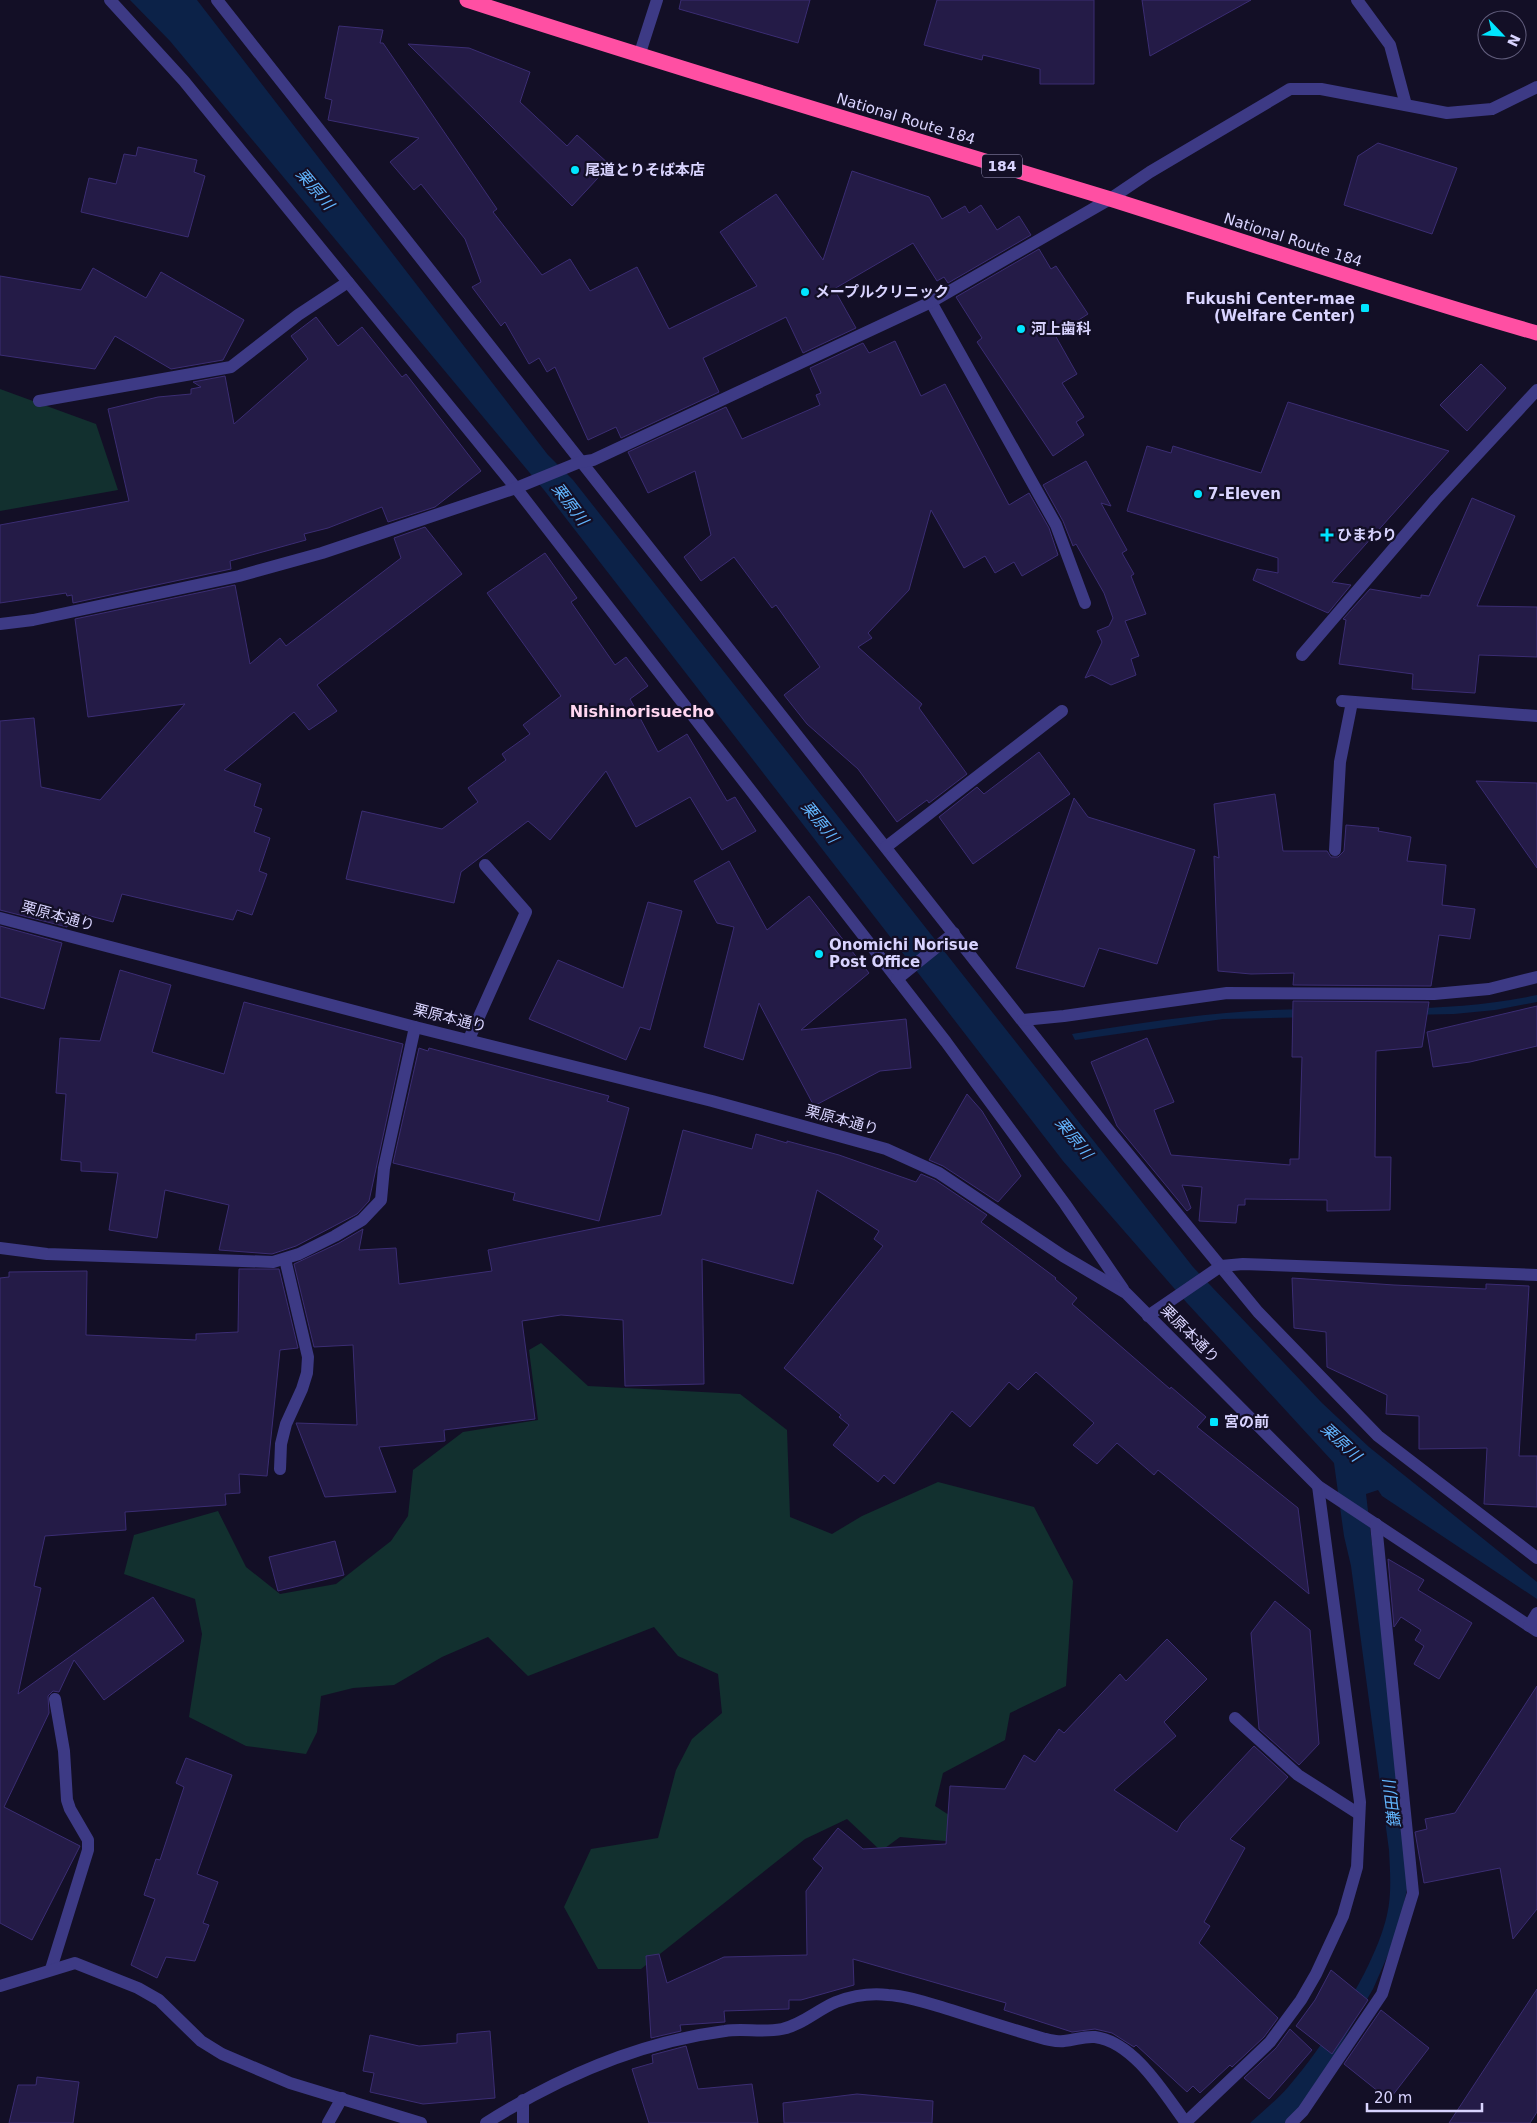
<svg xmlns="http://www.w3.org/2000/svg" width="1537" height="2123" font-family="'DejaVu Sans','Noto Sans JP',sans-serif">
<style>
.green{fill:#12302f}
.water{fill:#0c2248}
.building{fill:#241b47;stroke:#3b2d73}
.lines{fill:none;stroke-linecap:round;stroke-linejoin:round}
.minor{stroke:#3d3a85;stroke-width:12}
.highway{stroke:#ff4fa3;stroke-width:15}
.poi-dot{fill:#00e5ff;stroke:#130f26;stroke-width:2}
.labels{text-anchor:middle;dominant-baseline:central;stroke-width:4.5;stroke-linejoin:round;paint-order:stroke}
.shield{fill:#130f26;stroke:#9e99be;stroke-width:1}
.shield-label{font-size:14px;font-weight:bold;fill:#d9d4ff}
.street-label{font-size:15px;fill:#d9d4ff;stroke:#130f26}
.poi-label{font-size:15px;font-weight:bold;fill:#d9d4ff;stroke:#130f26;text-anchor:start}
.water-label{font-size:16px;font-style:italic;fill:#62b6ff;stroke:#130f26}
.neighbourhood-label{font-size:16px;font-weight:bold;fill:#ffd6f0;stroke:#130f26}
</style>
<rect width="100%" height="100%" fill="#130f26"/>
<g class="green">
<polygon points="0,389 96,424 118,490 0,511"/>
<polygon points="541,1343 588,1386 740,1394 787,1430 790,1517 832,1534 862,1516 938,1482 1034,1507 1073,1581 1066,1686 1010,1713 1005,1740 943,1773 935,1806 963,1824 956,1842 900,1837 881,1851 847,1819 805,1839 641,1969 598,1969 564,1907 591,1849 658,1838 676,1770 692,1739 722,1713 718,1674 678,1656 654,1627 528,1676 488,1637 442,1657 394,1685 353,1688 321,1696 317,1732 306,1754 246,1746 189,1717 202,1634 195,1599 124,1574 134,1535 218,1511 246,1567 280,1594 336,1584 391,1541 408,1516 413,1470 463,1432 538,1420 529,1350"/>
</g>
<g class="water">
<path d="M130,0H197L548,455L573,480L1193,1267L1322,1403L1369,1447L1537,1582V1599L1382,1496L1378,1490L1366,1494L1411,1870L1398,1932L1373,1989L1312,2094L1288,2123H1250C1263,2111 1278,2099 1289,2086C1325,2044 1375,1968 1387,1915C1392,1893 1390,1872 1389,1850L1351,1566L1344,1536L1334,1463L1187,1303L1063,1161L905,956L544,490L170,41Z"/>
<path d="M1537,995V1002L1495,1010L1454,1014L1223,1019L1075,1040L1072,1034C1138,1023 1205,1013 1272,1010C1360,1007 1450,1014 1537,995Z"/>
</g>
<g class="building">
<polygon points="681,0 810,0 798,43 679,9"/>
<polygon points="937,0 1094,0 1094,84 1040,84 1040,69 983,55 982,60 924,45"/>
<polygon points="1142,0 1251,0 1150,56"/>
<polygon points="339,26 383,30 380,43 383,43 497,209 493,212 542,275 570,259 590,291 637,267 669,329 757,286 720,232 776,194 823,260 852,171 929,197 942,219 965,206 969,213 981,205 997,230 1019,216 1031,235 948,283 944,277 937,281 913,243 834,289 856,328 803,353 786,317 703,358 719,392 621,438 616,427 588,440 555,367 547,372 539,358 529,364 505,322 501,326 472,287 481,282 465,239 421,184 414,190 390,162 419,138 328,120 332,100 325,98"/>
<polygon points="408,44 469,48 530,72 520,102 567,146 577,135 610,165 572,206"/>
<polygon points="1378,143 1457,168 1432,234 1344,205 1358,156"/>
<polygon points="138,147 197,160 194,172 205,176 188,237 81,212 89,178 116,184 124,154 136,156"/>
<polygon points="1039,249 1051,269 1056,266 1088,314 1055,335 1077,374 1062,383 1084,417 1076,422 1084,435 1053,456 977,342 982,338 956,297"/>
<polygon points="93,268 146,298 161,272 244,320 223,360 171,369 115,336 95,369 0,355 0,276 81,290"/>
<polygon points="316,317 338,346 362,327 402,377 406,374 481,471 435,507 388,522 382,507 328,528 304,534 306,540 230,561 231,569 73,603 72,595 67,596 66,593 0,603 0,525 129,501 108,409 158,397 191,394 191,389 201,387 193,382 225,376 234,424 308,359 291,336"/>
<polygon points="895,341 921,396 945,384 1009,505 1029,493 1049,528 1058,555 1022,576 1014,562 995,573 985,556 964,568 931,510 909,590 868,633 872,638 858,647 922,704 919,708 967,774 929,803 927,800 897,822 858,769 807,724 784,695 820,667 776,605 772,608 734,557 701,581 684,557 711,535 695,471 648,493 628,452 726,407 742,439 820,405 816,395 821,393 810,368 863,343 869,353"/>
<polygon points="1481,364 1506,388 1467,431 1440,405"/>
<polygon points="1288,402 1449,451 1332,582 1351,585 1328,613 1253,580 1257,569 1278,573 1278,558 1127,511 1147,446 1171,453 1173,446 1261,473"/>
<polygon points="1086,461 1111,506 1101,503 1127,550 1122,553 1134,574 1131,576 1146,614 1125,621 1139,656 1131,659 1136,675 1111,685 1092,675 1085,678 1102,642 1097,631 1109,626 1113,618 1104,593 1076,544 1073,546 1063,521 1043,485"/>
<polygon points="1472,498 1515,516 1477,606 1537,607 1537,657 1479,655 1475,693 1412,689 1413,674 1339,664 1346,620 1343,619 1370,589 1421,598 1421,595 1429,596"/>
<polygon points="425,527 462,574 317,685 337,711 309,730 294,712 224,770 261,784 254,806 262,809 254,832 270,838 259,871 267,874 252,915 237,910 233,920 122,894 113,922 71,911 67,927 0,910 0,721 34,718 41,787 100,800 185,704 88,717 75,619 235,585 250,664 280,638 286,646 401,558 394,538"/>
<polygon points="545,553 577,598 571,602 615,665 626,657 648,686 630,699 658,752 687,734 727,801 735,797 756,831 722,850 690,797 636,827 606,771 550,840 528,821 461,872 454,903 346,879 362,811 442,829 478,802 468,788 506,760 502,754 530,734 523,725 561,696 487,593"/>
<polygon points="1039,752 1070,794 973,864 939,817 977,787 984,794"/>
<polygon points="1476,781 1537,783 1537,868"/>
<polygon points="1275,794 1283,851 1327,851 1331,857 1338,857 1344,851 1346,825 1379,828 1378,831 1411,837 1407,861 1446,865 1442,905 1475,909 1470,939 1439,935 1431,986 1293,985 1294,973 1251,974 1218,971 1214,856 1219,858 1214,804"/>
<polygon points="1074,798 1088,817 1195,850 1157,964 1099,948 1084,987 1016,968"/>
<polygon points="729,861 767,930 809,896 869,973 801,1030 906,1019 911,1068 880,1071 814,1106 759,1003 743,1060 704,1047 734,927 717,923 694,881"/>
<polygon points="648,902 682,911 650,1030 640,1027 626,1060 529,1019 558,960 623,988"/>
<polygon points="0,926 62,943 44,1009 0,997"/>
<polygon points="120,970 171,985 152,1052 224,1074 244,1002 403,1044 369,1201 357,1214 296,1246 272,1254 219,1250 229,1205 165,1190 157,1238 109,1230 118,1173 81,1171 81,1162 61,1160 66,1094 56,1093 60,1038 100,1041"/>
<polygon points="1293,1001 1429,1002 1422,1047 1376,1051 1375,1157 1391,1157 1390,1210 1327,1211 1327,1200 1245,1199 1245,1205 1238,1205 1236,1223 1199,1221 1202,1187 1182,1185 1191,1208 1187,1211 1117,1126 1091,1062 1147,1038 1174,1102 1154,1110 1171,1155 1290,1165 1290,1159 1299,1159 1302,1057 1292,1057"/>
<polygon points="1537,1006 1537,1046 1470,1062 1433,1067 1427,1032"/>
<polygon points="419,1048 428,1051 429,1048 609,1096 607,1101 629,1108 599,1221 513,1200 515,1193 393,1163"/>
<polygon points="967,1094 982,1111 1021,1176 998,1202 943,1166 929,1160"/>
<polygon points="683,1130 752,1149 756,1134 787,1143 787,1141 839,1155 916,1182 921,1174 935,1180 987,1215 981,1222 1056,1278 1055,1279 1077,1298 1072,1304 1170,1389 1171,1387 1206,1417 1197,1427 1298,1508 1309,1594 1158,1470 1154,1475 1117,1443 1097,1464 1073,1445 1094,1423 1036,1372 1018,1390 1009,1382 970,1427 952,1411 894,1484 884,1475 878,1482 833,1445 849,1425 839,1417 841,1415 784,1368 883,1246 874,1239 879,1231 817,1190 793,1284 702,1259 704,1384 625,1386 623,1320 561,1315 522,1321 535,1419 444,1430 445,1441 379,1447 396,1492 325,1497 296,1423 357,1425 353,1345 314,1347 294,1264 339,1243 363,1229 359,1250 396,1248 399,1284 492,1271 488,1250 661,1215"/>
<polygon points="239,1269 279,1269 298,1348 280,1350 267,1476 239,1474 240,1493 225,1494 226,1505 125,1512 126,1530 45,1536 34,1586 41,1588 18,1694 153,1597 184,1641 104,1700 74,1660 59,1692 53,1691 48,1696 49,1713 4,1807 80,1846 32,1940 0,1923 0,1278 9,1277 9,1272 87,1271 86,1335 196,1340 196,1334 238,1332"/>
<polygon points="1292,1278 1394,1285 1486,1289 1486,1284 1529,1286 1519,1456 1537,1456 1537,1507 1484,1504 1487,1448 1419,1449 1419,1416 1386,1414 1387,1395 1327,1367 1326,1332 1294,1328"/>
<polygon points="335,1541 344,1575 278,1591 269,1557"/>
<polygon points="1388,1559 1424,1580 1418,1590 1472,1623 1439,1679 1414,1664 1424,1646 1415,1640 1421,1630 1401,1617 1394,1627"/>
<polygon points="1275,1601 1310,1630 1319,1744 1299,1765 1259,1729 1251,1633"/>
<polygon points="1167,1639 1207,1679 1164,1722 1176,1736 1114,1790 1177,1832 1182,1823 1254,1746 1288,1777 1230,1839 1245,1848 1204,1922 1210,1926 1199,1943 1278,2018 1264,2037 1232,2067 1230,2065 1200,2093 1193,2086 1187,2092 1136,2045 1134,2047 1112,2033 1095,2029 1072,2032 1004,2010 1006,2003 853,1959 854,1985 801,2000 789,2000 789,2009 724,2011 725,2022 680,2025 681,2031 651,2038 646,1956 659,1954 667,1983 724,1957 807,1955 806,1891 823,1868 813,1859 838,1828 863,1849 946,1844 950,1786 1005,1789 1024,1755 1035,1762 1059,1729 1064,1733 1120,1674 1126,1681"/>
<polygon points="1537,1686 1537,1909 1513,1939 1500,1868 1424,1883 1415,1832 1427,1829 1425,1819 1455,1813"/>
<polygon points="186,1758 232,1775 197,1874 218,1882 203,1923 209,1925 195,1961 166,1957 157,1978 131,1965 155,1899 144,1895 156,1859 160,1860 184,1787 176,1783"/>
<polygon points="1331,1970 1368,2000 1332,2054 1296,2026 1315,2000"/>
<polygon points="1537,1989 1537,2112 1530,2123 1449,2123"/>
<polygon points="1381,2010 1429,2048 1389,2100 1344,2064"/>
<polygon points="1290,2029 1312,2050 1269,2099 1244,2078 1276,2048"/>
<polygon points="490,2031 495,2098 423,2104 370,2092 374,2073 363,2071 370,2035 419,2046 457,2043 457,2034"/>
<polygon points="686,2046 698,2089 752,2084 758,2123 649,2123 632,2069 653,2063 652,2055"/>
<polygon points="37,2077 79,2082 73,2123 9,2123 18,2085 36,2085"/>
<polygon points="857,2094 933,2101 932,2123 784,2123 783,2103"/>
</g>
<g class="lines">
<g class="minor">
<polyline points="110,0 184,81 516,488 946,1042 1065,1204 1123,1289"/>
<polyline points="217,0 1106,1127 1258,1312 1378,1436 1537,1558"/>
<polyline points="1357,0 1390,45 1406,105"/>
<polyline points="639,56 657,0"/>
<polyline points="931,302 1056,525 1085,603"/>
<polyline points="39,401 231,367 298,315 348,282"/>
<polyline points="0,624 33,620 239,576 322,553 516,488 580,462 593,460 931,302 1110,199 1150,172 1290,89 1321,89 1447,113 1492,109 1537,87"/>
<polyline points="1302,655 1436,499 1537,390"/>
<polyline points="1342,701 1537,716"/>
<polyline points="886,847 1062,711"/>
<polyline points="1335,850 1340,762 1352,702"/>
<polyline points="0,918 415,1027 712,1101 886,1149 939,1173 1063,1256 1126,1293 1318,1486 1537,1631"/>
<polyline points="897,979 954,933"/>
<polyline points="1023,1020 1064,1016 1227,993 1434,994 1489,989 1537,977"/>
<polyline points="469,1039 526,912 485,865"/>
<polyline points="0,1248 47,1254 273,1262 299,1254 335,1236 362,1220 381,1200 384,1168 415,1027"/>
<polyline points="1148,1316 1221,1266 1243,1264 1537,1275"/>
<polyline points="280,1469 281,1444 286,1424 302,1389 307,1373 308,1357 285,1259"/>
<polyline points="1529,1626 1537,1613"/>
<polyline points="1235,1718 1298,1775 1359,1814"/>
<polyline points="51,1969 88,1850 88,1840 70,1809 67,1800 64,1751 55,1699"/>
<polyline points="0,1986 75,1963 138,1988 159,2000 201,2041 222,2054 290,2083 421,2123"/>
<polyline points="523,2100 523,2123"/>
<polyline points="328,2123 342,2098"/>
<path d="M486,2123C559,2077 639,2042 725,2031C743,2028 763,2033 782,2029C802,2025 817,2010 836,2002C852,1996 871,1993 888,1995C909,1996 930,2004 951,2010C982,2020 1014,2030 1045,2039C1051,2040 1058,2042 1064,2041C1076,2040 1083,2036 1095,2037C1134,2042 1164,2093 1186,2123"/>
<polyline points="1185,2123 1270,2042 1301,2000 1316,1974 1343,1916 1357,1867 1360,1802 1318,1486"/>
<polyline points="1291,2123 1303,2111 1382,1994 1413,1893 1376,1524"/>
</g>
<path class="highway" d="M467,0C679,69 893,133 1107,198C1250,243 1392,292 1537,333"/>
</g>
<g class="poi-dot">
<circle cx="575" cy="170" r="5"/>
<circle cx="805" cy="292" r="5"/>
<rect x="1360" y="303" width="10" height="10" rx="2.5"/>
<circle cx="1021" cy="329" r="5"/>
<circle cx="1198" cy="494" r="5"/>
<path d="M1324.5 527.5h5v5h5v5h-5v5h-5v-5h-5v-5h5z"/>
<circle cx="819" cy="954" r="5"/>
<rect x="1209" y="1417" width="10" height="10" rx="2.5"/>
</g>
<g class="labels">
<rect class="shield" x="982" y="154.5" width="40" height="23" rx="4"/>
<g class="shield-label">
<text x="1002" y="166">184</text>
</g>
<g class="street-label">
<text transform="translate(906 119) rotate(17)">National Route 184</text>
<text transform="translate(1293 240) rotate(18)">National Route 184</text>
<text transform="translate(58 916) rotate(15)">栗原本通り</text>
<text transform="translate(450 1018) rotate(14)">栗原本通り</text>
<text transform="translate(842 1120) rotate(15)">栗原本通り</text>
<text transform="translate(1190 1334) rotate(45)">栗原本通り</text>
</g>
<g class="poi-label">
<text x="585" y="170">尾道とりそば本店</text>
<text x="815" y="292">メープルクリニック</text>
<text x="1355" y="299" text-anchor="end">Fukushi Center-mae<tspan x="1355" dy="17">(Welfare Center)</tspan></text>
<text x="1031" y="329">河上歯科</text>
<text x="1208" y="494">7-Eleven</text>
<text x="1337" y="535">ひまわり</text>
<text x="829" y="945">Onomichi Norisue<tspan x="829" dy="17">Post Office</tspan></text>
<text x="1224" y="1422">宮の前</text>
</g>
<g class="water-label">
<text transform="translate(315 189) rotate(50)">栗原川</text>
<text transform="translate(570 504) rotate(53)">栗原川</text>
<text transform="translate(820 822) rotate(51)">栗原川</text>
<text transform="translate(1074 1138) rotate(51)">栗原川</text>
<text transform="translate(1341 1442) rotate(43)">栗原川</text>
<text transform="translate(1392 1804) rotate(-97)">鎌田川</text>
</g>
<g class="neighbourhood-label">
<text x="642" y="711">Nishinorisuecho</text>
</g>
</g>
<g transform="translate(1502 35) rotate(115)"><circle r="24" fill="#130f26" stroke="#625e7d"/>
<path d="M0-4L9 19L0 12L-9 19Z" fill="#00e5ff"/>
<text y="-8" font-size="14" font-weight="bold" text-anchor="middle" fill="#d9d4ff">N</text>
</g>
<path d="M1367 2103v8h115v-8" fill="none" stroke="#d9d4ff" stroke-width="2.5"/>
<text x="1374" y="2103" font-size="15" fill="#d9d4ff" stroke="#130f26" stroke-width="4" paint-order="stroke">20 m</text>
</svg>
